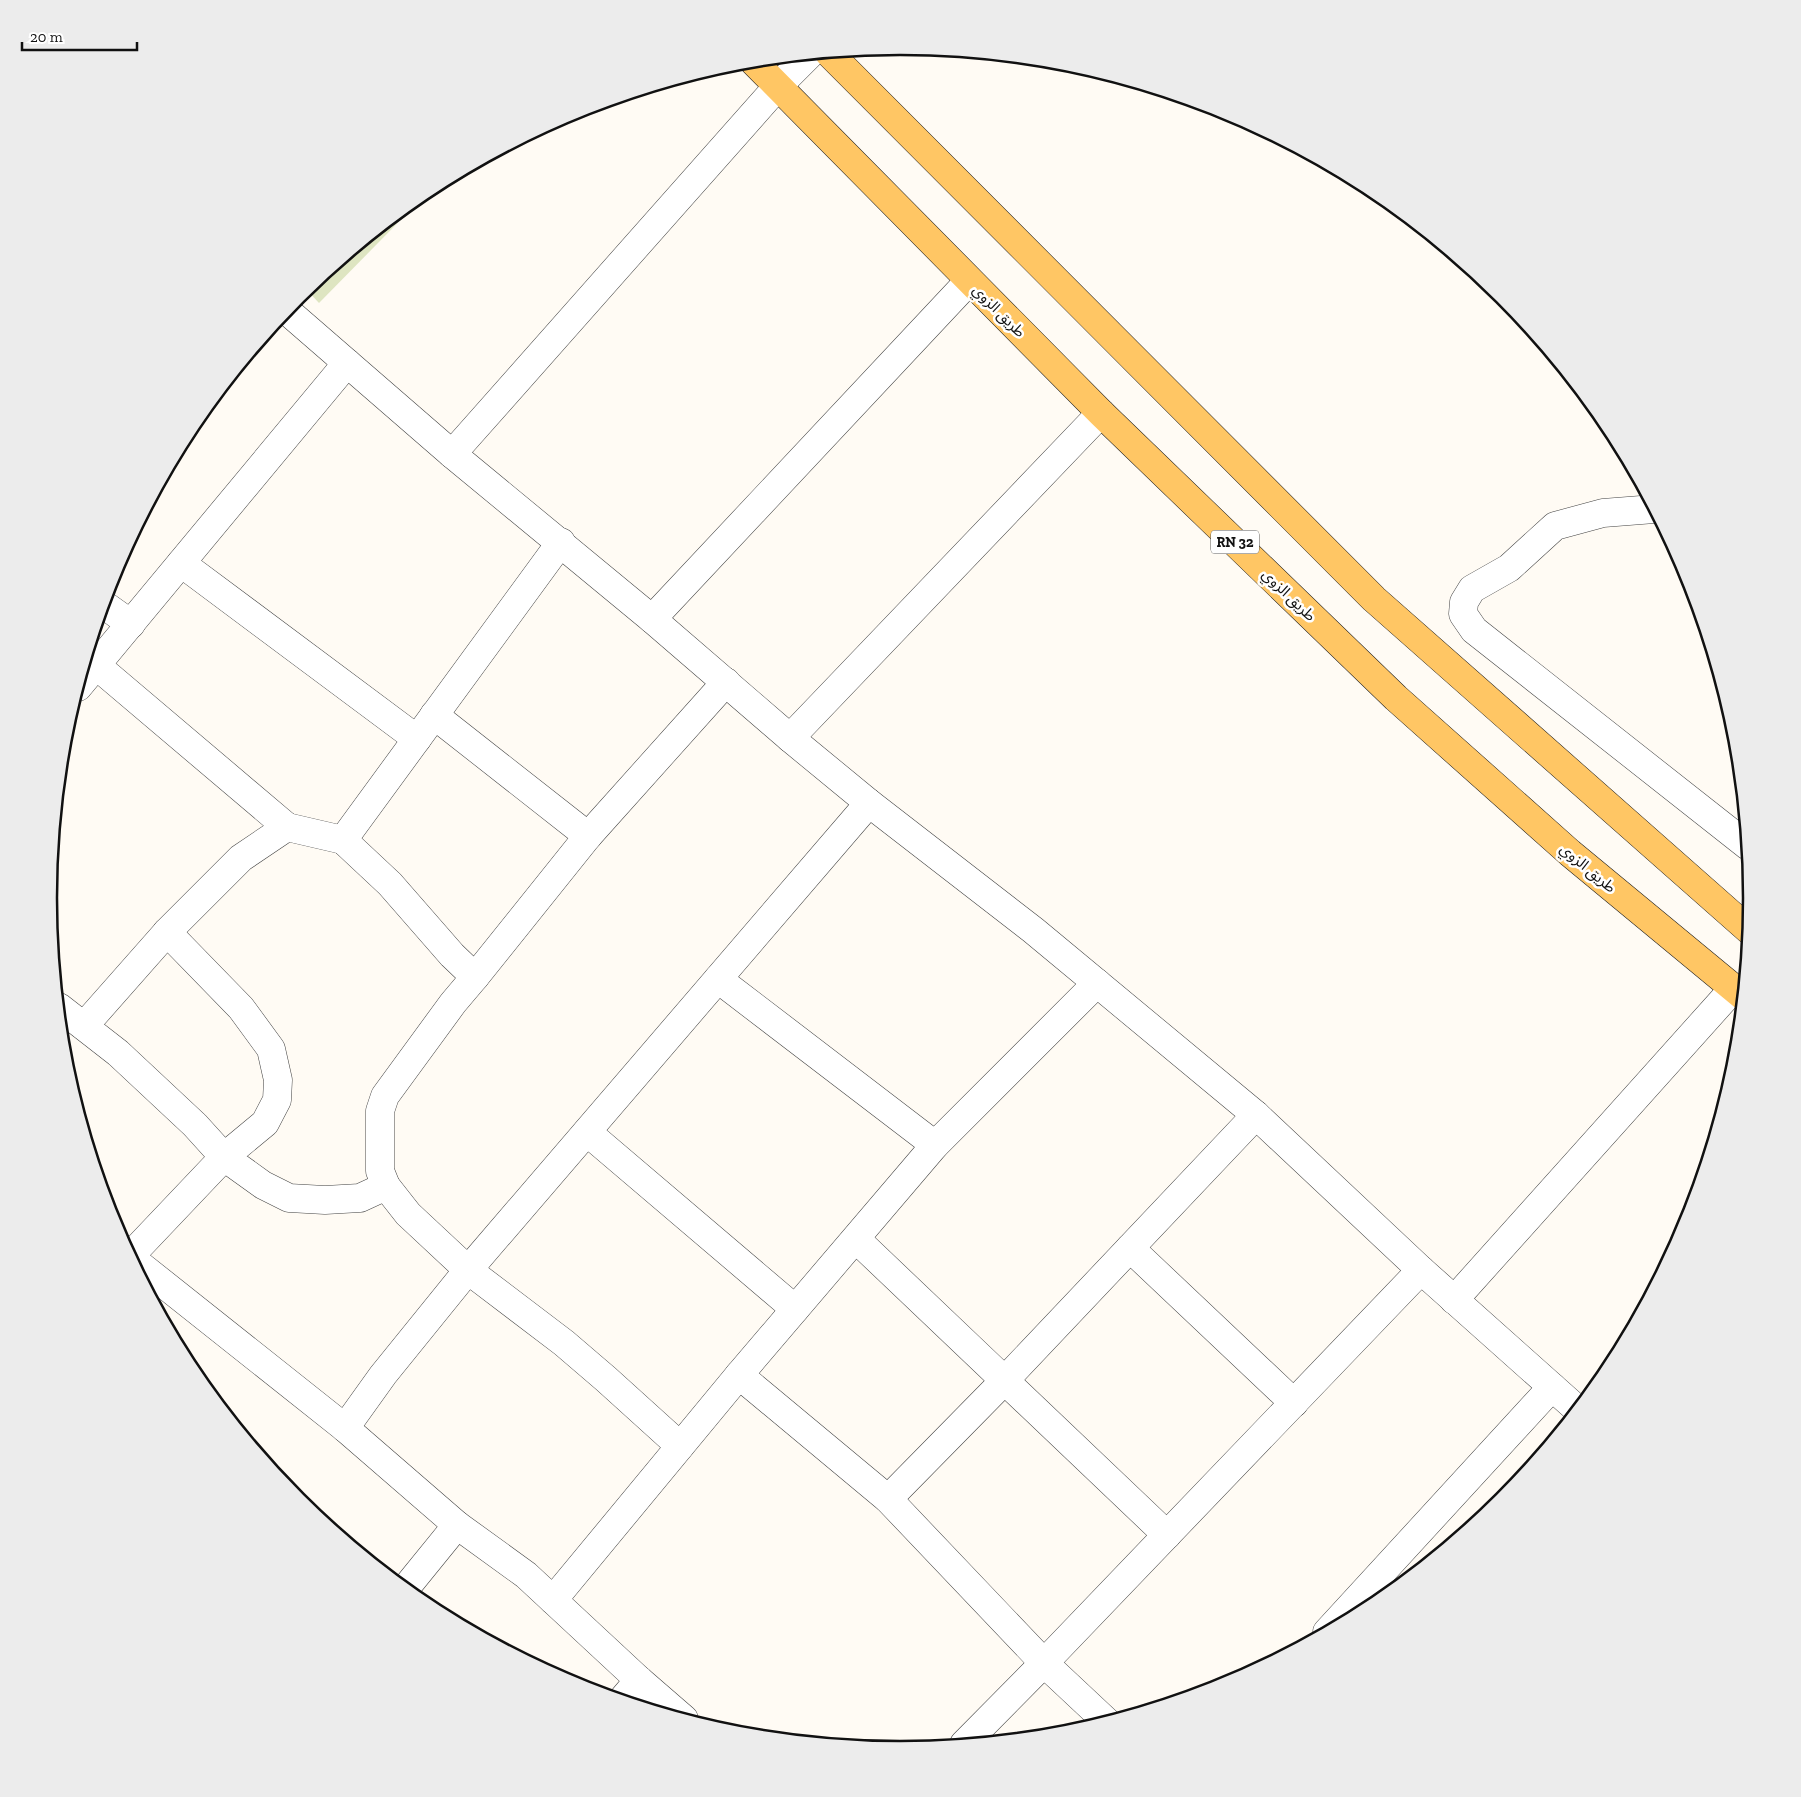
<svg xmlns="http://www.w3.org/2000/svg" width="1801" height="1797" font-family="'Zilla Slab','Noto Sans Arabic',serif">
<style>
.cemetery{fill:#dee5c1}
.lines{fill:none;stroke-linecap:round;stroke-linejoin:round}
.street-casing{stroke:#444;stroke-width:29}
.primary-casing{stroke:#222;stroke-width:29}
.street{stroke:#fff;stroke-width:28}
.primary{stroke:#ffc664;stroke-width:28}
.labels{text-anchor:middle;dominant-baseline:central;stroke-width:5;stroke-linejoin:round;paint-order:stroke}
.shield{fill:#fff;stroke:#585858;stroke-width:1}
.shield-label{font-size:14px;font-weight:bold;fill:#111}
.street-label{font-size:15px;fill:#111;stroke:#fff}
.rim{fill:none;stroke:#111;stroke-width:2.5}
</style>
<rect width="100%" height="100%" fill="#fffbf4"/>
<polygon class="cemetery" points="433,187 319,303 306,289 427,190"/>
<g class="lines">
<defs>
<g id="street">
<polyline points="286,310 452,454 652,619 790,738 869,803 1033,930 1256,1115 1421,1270 1578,1410"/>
<polyline points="452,454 778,86 809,55"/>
<polyline points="1654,509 1603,513 1555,526 1509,568 1472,589 1464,602 1463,614 1474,630 1748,846"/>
<polyline points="561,542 343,840 390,884 452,955 475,977 453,1003 385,1096 380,1111 380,1171 386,1186 408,1214 468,1270 564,1343 606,1379 680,1446"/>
<polyline points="181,563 417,739"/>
<polyline points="103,604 131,624"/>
<polyline points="652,619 969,281"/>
<polyline points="97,666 287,827"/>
<polyline points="78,687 347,363"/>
<polyline points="434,715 588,836"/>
<polyline points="790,738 1101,413"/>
<polyline points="167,932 241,1008 271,1049 278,1080 277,1100 265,1123 224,1157 263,1185 289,1198 325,1200 360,1198 386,1186"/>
<polyline points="475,977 588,836 726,682"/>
<polyline points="718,979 935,1145"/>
<polyline points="59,1007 118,1053 195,1125 224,1157 130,1256"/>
<polyline points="84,1026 167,932 241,858 287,827 343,840"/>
<polyline points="587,1132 795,1309"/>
<polyline points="856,1239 1167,1535"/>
<polyline points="1130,1248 1294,1403"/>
<polyline points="131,1258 345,1428 457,1525 405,1589"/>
<polyline points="1454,1300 1733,989"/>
<polyline points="739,1375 888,1499 1044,1663 1421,1270"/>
<polyline points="345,1428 383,1375 468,1270 869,803"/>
<polyline points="888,1499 1004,1381 1256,1115"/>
<polyline points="457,1525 526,1575 639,1680 684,1719"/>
<polyline points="553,1600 739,1375 935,1145 1097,983"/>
<polyline points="1327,1632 1552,1387"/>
<polyline points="622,1700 639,1680"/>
<polyline points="964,1744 1044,1663 1107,1722"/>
</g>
<g id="primary">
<polyline points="829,53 1374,599 1750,931"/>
<polyline points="753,61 1101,413 1396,698 1570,853 1743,996"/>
</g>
</defs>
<use href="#street" class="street-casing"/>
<use href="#primary" class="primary-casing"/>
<use href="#street" class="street"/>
<use href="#primary" class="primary"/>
</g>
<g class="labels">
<rect class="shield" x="1211" y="530.5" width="48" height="23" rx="4"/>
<g class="shield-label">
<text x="1235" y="542">RN 32</text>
</g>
<g class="street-label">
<text transform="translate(999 311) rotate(45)">طريق الزوي</text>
<text transform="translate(1289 595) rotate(44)">طريق الزوي</text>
<text transform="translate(1588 868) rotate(40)">طريق الزوي</text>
</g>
</g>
<path d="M0 0H1801V1797H0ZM57 898a843 843 0 1 1 1686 0a843 843 0 1 1-1686 0Z" fill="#ececec" fill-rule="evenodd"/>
<path class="rim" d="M57 898a843 843 0 1 1 1686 0a843 843 0 1 1-1686 0Z"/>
<path d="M22 42v8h115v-8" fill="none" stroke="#111111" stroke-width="2.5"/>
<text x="30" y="42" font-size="15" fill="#111111" stroke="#ffffff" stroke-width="4" paint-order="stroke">20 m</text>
</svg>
